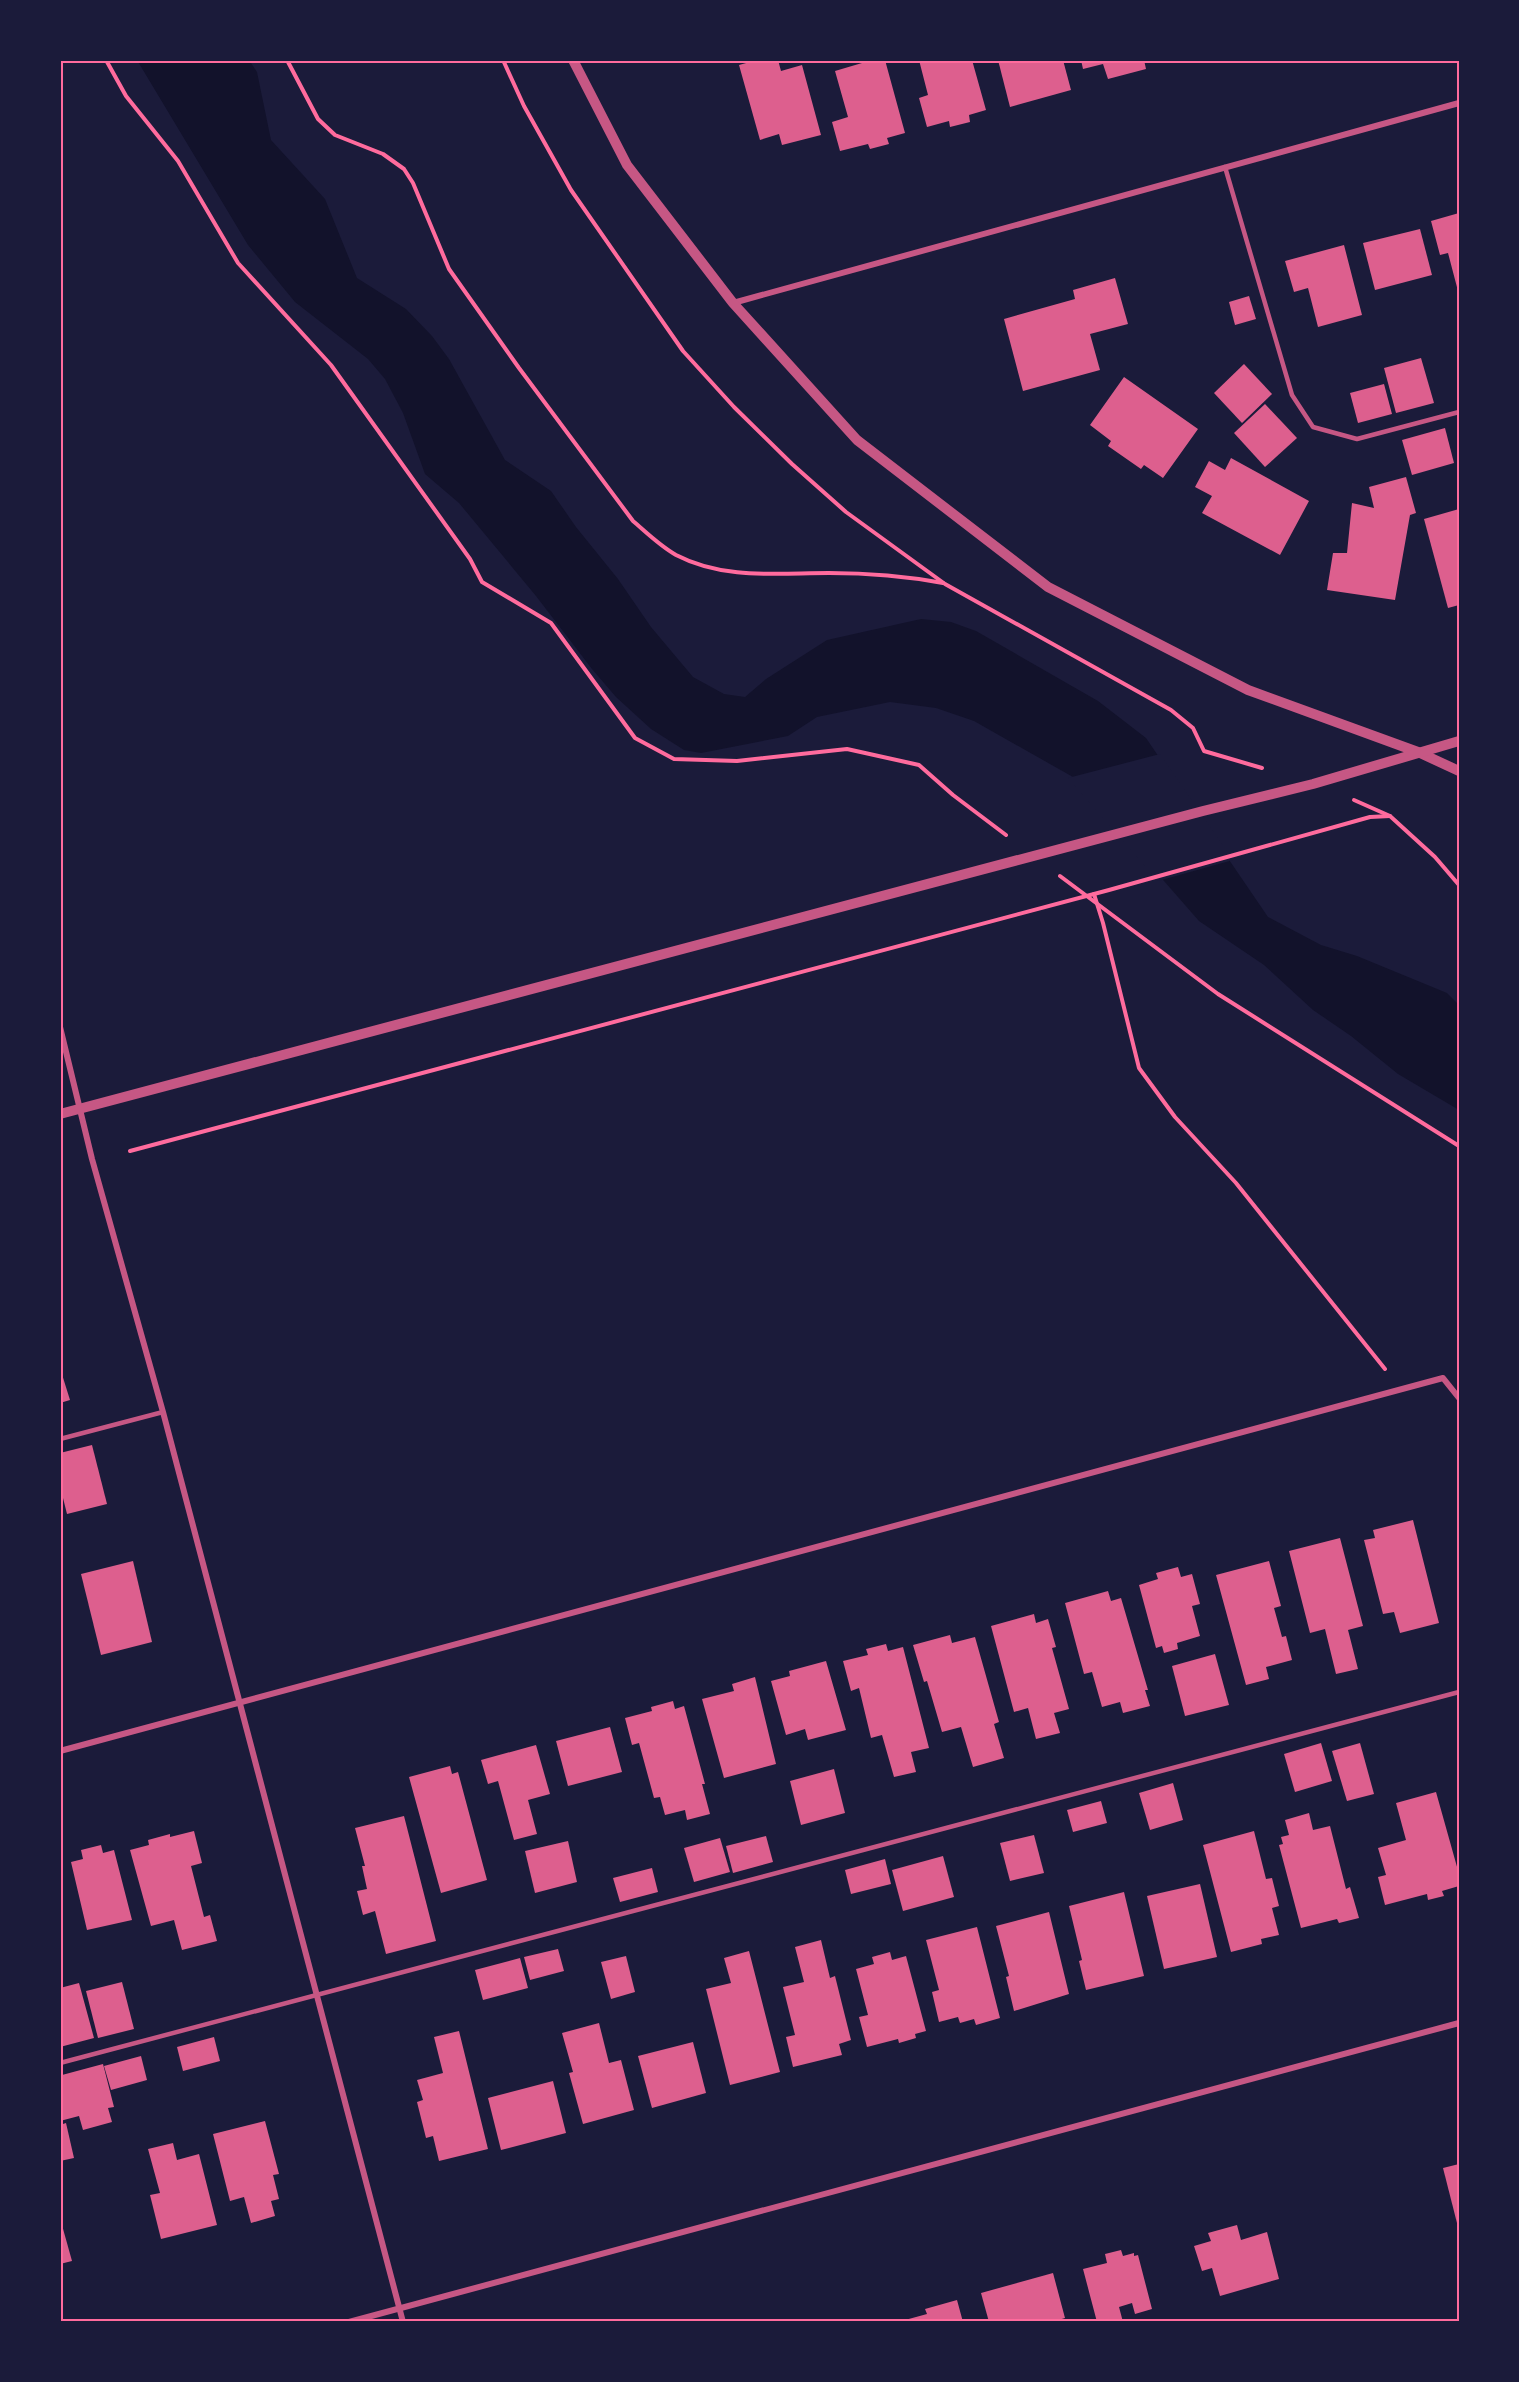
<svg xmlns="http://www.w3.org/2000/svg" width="1519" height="2382" font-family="Raleway,sans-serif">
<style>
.water{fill:#12122b}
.pier{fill:#1b1b3a}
.building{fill:#dd5f8e}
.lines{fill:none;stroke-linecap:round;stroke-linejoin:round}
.path{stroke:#ff6b9d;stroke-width:4}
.service{stroke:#c65784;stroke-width:4.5}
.minor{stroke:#c65784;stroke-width:6}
.tertiary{stroke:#c65784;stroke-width:10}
.neatline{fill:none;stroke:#ff6b9d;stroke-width:2}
</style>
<rect width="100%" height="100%" fill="#1b1b3a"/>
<polygon class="water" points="137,60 249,60 257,72 271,140 325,199 357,278 406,309 432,336 449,359 505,460 551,491 576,527 618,579 651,627 693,677 724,694 745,697 766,679 827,640 921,619 951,622 976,631 1098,701 1146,738 1268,917 1321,945 1357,956 1447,993 1459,1005 1459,1110 1398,1074 1351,1036 1313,1010 1264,965 1199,921 1073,777 974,721 936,708 890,702 817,717 788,736 701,753 684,750 651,729 616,697 592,669 536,596 459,503 425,474 403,413 385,379 368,359 295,302 248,245"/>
<polygon class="pier" points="1160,754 1233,860 1158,881 1068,778"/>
<g class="building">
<polygon points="757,60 778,60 781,71 802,65 821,135 782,145 779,134 760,140 739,65"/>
<polygon points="861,60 885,60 905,133 887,138 889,144 870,149 868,144 840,151 832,122 848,117 835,71 862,63"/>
<polygon points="919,60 972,60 986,110 969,115 970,122 950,127 949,121 927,127 919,98 928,95"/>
<polygon points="998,60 1063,60 1071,90 1010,107"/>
<polygon points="1081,60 1144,60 1146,69 1108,79 1103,64 1083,69"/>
<polygon points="1459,213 1459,291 1458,291 1448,253 1440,255 1431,221"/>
<polygon points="1420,229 1432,275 1375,290 1363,243"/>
<polygon points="1344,245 1362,315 1318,327 1308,288 1294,292 1285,261"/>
<polygon points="1115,278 1128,324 1090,334 1100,370 1023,391 1004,319 1075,299 1073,290"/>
<polygon points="1249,296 1256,319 1235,325 1229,302"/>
<polygon points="1421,358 1434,403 1396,413 1384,368"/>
<polygon points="1244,364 1272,394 1242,423 1214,393"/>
<polygon points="1124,377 1198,429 1163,478 1144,465 1141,469 1108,446 1111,441 1090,425"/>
<polygon points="1384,384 1392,414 1358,423 1350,393"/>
<polygon points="1265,404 1297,438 1265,467 1234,433"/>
<polygon points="1445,428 1454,463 1412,475 1402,440"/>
<polygon points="1231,458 1309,501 1280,555 1202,513 1212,496 1195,487 1209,461 1225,470"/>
<polygon points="1406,477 1416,513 1410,515 1395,600 1327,590 1333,553 1347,553 1352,503 1374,508 1369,487"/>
<polygon points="1459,509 1459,605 1448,608 1424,519"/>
<polygon points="60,1368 70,1400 60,1403"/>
<polygon points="92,1445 107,1504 67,1514 60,1486 60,1453"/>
<polygon points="1413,1520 1439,1623 1400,1633 1394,1612 1383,1614 1364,1540 1375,1538 1373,1530"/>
<polygon points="1340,1538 1363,1626 1348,1630 1358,1669 1336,1674 1325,1629 1310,1633 1289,1551"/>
<polygon points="133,1561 152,1642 101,1655 81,1574"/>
<polygon points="1269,1561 1281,1606 1274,1608 1282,1637 1286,1636 1292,1660 1266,1667 1269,1679 1246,1685 1216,1575"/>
<polygon points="1178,1567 1181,1577 1192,1574 1200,1604 1192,1606 1200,1636 1177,1643 1178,1649 1164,1653 1162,1646 1156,1648 1139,1585 1158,1579 1156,1573"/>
<polygon points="1108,1591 1111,1601 1121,1598 1148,1690 1145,1690 1150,1706 1123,1713 1120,1702 1102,1707 1092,1672 1084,1674 1065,1603"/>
<polygon points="1034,1614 1036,1623 1048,1619 1056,1647 1052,1648 1069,1709 1054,1713 1060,1733 1036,1739 1028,1708 1014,1712 991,1626"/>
<polygon points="950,1635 952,1643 975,1637 999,1722 994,1724 1004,1758 973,1767 961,1727 942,1732 927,1681 924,1682 913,1645"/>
<polygon points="886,1644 888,1651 903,1647 929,1748 911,1752 916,1772 894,1777 882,1735 871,1738 859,1688 851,1691 843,1661 868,1655 866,1649"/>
<polygon points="1215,1654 1229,1705 1185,1716 1172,1666"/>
<polygon points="826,1661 846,1730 808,1740 805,1729 786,1735 771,1681 790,1676 789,1671"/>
<polygon points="755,1677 776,1764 724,1778 702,1699 734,1691 732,1684"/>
<polygon points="673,1701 675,1709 684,1706 705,1784 702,1784 710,1814 687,1820 685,1810 665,1815 660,1797 654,1798 639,1743 632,1745 625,1718 652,1711 651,1707"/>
<polygon points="610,1727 622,1772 568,1786 556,1741"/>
<polygon points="1321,1743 1332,1781 1295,1792 1284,1754"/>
<polygon points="1360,1743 1374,1794 1347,1801 1332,1751"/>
<polygon points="536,1745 550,1794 528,1800 537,1834 514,1840 498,1781 488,1784 481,1760"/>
<polygon points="450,1766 452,1774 458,1772 487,1880 441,1893 409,1777"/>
<polygon points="834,1769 845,1813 801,1825 790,1781"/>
<polygon points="1173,1783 1183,1820 1150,1830 1139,1793"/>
<polygon points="1436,1792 1459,1874 1459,1886 1442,1891 1444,1896 1428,1900 1427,1894 1385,1905 1378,1877 1386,1875 1378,1848 1406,1840 1396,1803"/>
<polygon points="1101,1801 1107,1823 1073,1832 1067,1810"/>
<polygon points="1309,1813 1313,1830 1330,1826 1346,1889 1350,1887 1359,1918 1339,1923 1337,1919 1301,1928 1279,1845 1283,1844 1281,1837 1289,1835 1285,1820"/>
<polygon points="404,1816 436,1941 386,1954 375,1911 363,1915 357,1891 367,1889 362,1866 365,1866 355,1828"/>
<polygon points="194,1831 202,1863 191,1866 204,1917 210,1915 217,1941 182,1950 174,1920 151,1926 130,1850 149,1845 148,1840 170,1834 170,1837"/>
<polygon points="1254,1831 1266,1879 1272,1878 1279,1906 1272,1908 1279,1935 1261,1939 1262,1944 1231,1952 1203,1845"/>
<polygon points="1034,1835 1044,1873 1010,1881 1000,1843"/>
<polygon points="766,1836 773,1862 733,1873 726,1846"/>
<polygon points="720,1838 730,1872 694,1882 684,1848"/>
<polygon points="568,1841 577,1882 535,1893 525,1851"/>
<polygon points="101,1845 103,1853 114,1850 132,1920 87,1930 71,1862 83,1859 81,1850"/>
<polygon points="943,1856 954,1897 903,1911 892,1870"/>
<polygon points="885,1859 891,1884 851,1894 845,1870"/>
<polygon points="652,1868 658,1892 620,1902 613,1878"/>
<polygon points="1200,1884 1217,1957 1164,1969 1147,1896"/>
<polygon points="1124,1892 1144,1976 1086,1990 1079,1961 1082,1960 1069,1906"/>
<polygon points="1049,1912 1069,1994 1014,2011 1006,1977 1009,1976 996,1926"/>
<polygon points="977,1927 1000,2018 976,2025 974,2019 960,2023 958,2017 939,2022 932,1992 939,1990 926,1940"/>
<polygon points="821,1940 830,1978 835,1976 851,2040 839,2044 842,2055 793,2067 786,2037 795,2035 783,1987 804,1982 795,1947"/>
<polygon points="558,1949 564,1971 530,1980 524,1957"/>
<polygon points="749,1951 780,2072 730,2085 706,1989 731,1983 724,1958"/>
<polygon points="890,1952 892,1960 906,1956 926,2031 915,2034 916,2038 899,2043 898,2039 867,2047 859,2017 868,2015 856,1969 874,1964 872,1957"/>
<polygon points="626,1956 635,1992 611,1999 601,1962"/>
<polygon points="520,1958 528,1988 483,2000 475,1970"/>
<polygon points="122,1982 134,2029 98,2038 86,1991"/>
<polygon points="79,1983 94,2038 60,2047 60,1988"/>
<polygon points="599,2023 609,2063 621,2060 634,2110 583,2124 569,2073 573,2072 562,2033"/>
<polygon points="459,2031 488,2149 439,2161 433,2136 426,2138 417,2102 423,2100 417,2080 443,2073 434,2037"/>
<polygon points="214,2037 220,2061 183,2071 177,2047"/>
<polygon points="693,2042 706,2093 652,2108 638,2056"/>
<polygon points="141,2056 147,2080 111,2090 104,2066"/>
<polygon points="103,2064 114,2107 108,2108 112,2122 83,2130 79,2116 60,2121 60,2083 63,2082 62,2075"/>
<polygon points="553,2081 566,2133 501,2150 488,2098"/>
<polygon points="265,2121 279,2174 273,2175 279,2199 271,2201 275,2216 251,2223 244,2197 230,2201 213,2134"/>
<polygon points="66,2123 74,2158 60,2161 60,2125"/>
<polygon points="173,2143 177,2160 199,2154 217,2225 161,2239 150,2195 160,2193 148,2149"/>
<polygon points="1459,2164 1459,2227 1458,2227 1443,2168"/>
<polygon points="60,2218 72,2261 60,2264"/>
<polygon points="1237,2225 1241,2240 1267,2232 1279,2279 1220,2296 1212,2268 1202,2271 1194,2246 1211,2241 1208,2233"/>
<polygon points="1121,2250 1123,2256 1134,2253 1134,2256 1138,2255 1152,2309 1135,2314 1132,2303 1119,2307 1123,2322 1097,2322 1083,2269 1107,2263 1105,2254"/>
<polygon points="1053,2273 1065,2318 1052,2322 989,2322 981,2293"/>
<polygon points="957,2300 963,2322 906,2322 905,2320 927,2314 925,2309"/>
</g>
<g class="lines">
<g class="path">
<polyline points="106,60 126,96 178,161 238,263 331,365 470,559 482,582 551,623 635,738 674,759 737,761 847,749 919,765 953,795 1006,835"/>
<path d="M287,60L318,119L335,135L383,154L404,169L413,183L449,269L519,368L633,521C647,533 660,546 676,555C724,580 777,573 829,573C867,573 905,576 943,583"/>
<polyline points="503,60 524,106 571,190 683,351 734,407 792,464 846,512 945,584 1171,710 1193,728 1204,751 1262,768"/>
<polyline points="1354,800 1390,816 1435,857 1459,885"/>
<polyline points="1060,876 1218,994 1459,1146"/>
<polyline points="1094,894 1103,923 1139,1068 1175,1117 1236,1183 1385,1369"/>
<polyline points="130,1151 1109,890 1370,817 1390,816"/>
</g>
<g class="service">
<polyline points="1225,167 1292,395 1313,427 1357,439 1459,412"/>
<polyline points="60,1439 163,1412"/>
<polyline points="60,2063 1459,1692"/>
</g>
<g class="minor">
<polyline points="733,303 1459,103"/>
<polyline points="60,1027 92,1159 163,1412 403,2322"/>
<polyline points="60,1751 1443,1378 1459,1398"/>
<polyline points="349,2322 1459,2023"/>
</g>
<g class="tertiary">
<polyline points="573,60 627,165 733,303 857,440 1048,587 1248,690 1418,752 1459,771"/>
<polyline points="60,1114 1203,811 1313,784 1459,741"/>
</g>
</g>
<rect width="1519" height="2382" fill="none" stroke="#1b1b3a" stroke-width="123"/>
<rect x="62" y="62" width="1396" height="2258" class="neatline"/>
</svg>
